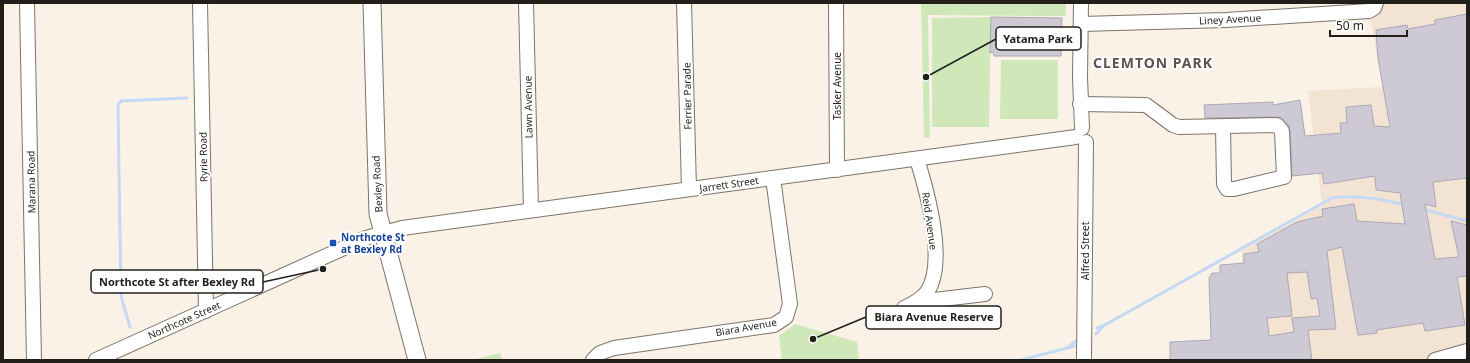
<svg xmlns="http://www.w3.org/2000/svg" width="1470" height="363" font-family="'Noto Sans',sans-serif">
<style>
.built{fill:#f2e3d3}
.green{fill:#cfe7b9}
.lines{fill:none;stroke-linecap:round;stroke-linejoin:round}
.stream{stroke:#c5d9f5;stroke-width:3}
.building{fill:#cdcad6;stroke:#aba8b4;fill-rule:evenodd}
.minor-casing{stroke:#7c736a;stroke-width:16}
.major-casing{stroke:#7c736a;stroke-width:19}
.minor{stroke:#fff;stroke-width:14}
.major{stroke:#fff;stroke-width:17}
.transit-dot{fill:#1a4fb4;stroke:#fff;stroke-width:1.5}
.labels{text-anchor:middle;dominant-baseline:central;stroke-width:4;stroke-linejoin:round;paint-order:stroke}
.street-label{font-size:10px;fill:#221f1b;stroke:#fff}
.transit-label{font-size:10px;font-weight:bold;fill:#164399;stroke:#fff;text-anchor:start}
.district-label{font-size:14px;font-weight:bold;letter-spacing:1px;fill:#5d554d;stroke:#fff}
.leader{fill:none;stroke:#221f1b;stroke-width:1.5}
.callout-dot{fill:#221f1b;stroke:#fff;stroke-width:1.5}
.callout{fill:#fff;stroke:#221f1b;stroke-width:1.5}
.callout-label{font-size:11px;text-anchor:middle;font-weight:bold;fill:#221f1b}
</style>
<rect width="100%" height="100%" fill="#fbf2e7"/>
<polygon class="built" points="1368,3 1467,3 1467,360 1247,360 1242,250 1322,206 1308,91 1382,87"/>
<g class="green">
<polygon points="921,3 1066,3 1066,16 928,15 930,137 924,138"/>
<polygon points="991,17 989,127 932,127 932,18"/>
<polygon points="1001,60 1058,60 1058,119 1000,119"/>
<polygon points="795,324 857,342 859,360 782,360 779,336"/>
<polygon points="500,353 502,360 472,360"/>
</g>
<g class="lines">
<g class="stream">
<polyline points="1422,209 1467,221"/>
<polyline points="130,327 121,296 118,105 121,101 187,98"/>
<polyline points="1097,328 1103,326"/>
<path d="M1096,334L1103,326L1332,198C1356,194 1382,199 1405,205"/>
<polyline points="1068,347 1076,341"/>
<polyline points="1021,360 1075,346"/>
</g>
</g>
<g class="building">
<path d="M1467,14V178L1433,182L1436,207L1425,204L1435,259L1459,257L1451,221L1467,225V276L1457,277L1465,325L1425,331L1423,323L1377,330V333L1358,335L1342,247L1327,251L1336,329L1308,330L1312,360H1170V342L1211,340L1209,278L1212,273H1220V265L1244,263V254L1259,252L1257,244L1297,222L1323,216L1322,209L1354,204L1357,221L1405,224L1400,193L1376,190L1375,176L1324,184L1322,173L1292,176L1290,131L1289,126L1281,117L1205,118L1204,105L1273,102V105L1300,100L1305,136L1341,133L1340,123H1347L1346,107L1371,105L1374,126L1390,127L1378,58L1376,30L1407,25L1408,29L1435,24V20ZM1307,272L1311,299L1317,298L1320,316L1292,318L1294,332L1269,336L1267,318L1292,316L1287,273Z"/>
<polygon points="991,17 1062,18 1061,56 994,56 993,52 990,53"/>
</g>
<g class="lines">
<defs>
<g id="minor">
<polyline points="27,3 34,360"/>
<polyline points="200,3 206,311"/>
<polyline points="526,3 531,210"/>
<polyline points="684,3 689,189"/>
<polyline points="836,3 837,170"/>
<polyline points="1081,3 1080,77 1082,128"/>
<polyline points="1081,24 1226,20 1369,11 1374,8 1376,3"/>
<polyline points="1080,104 1146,105 1173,125 1179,127 1277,125 1282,131 1284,177 1234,189 1227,189 1224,184 1223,127"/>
<polyline points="917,302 985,294"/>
<path d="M904,308C913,304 921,300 927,292C947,263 927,191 917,159"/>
<polyline points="96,360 366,238 402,228 1076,137"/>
<polyline points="593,360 600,353 614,348 774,325 786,317 790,304 773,178"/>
<polyline points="1084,360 1086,142"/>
<polyline points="1435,360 1467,351"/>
</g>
<polyline id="major" points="372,3 378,214 417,360"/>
</defs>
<use href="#minor" class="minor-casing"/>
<use href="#major" class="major-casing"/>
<use href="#minor" class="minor"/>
<use href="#major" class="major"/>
</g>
<rect class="transit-dot" x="329" y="239" width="8" height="8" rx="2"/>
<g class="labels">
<g class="street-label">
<text transform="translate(1230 19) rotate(-3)">Liney Avenue</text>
<text transform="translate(837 86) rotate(-90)">Tasker Avenue</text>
<text transform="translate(687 96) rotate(-91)">Ferrier Parade</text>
<text transform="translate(528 107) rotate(-91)">Lawn Avenue</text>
<text transform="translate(203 157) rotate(-91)">Ryrie Road</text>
<text transform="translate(31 182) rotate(-91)">Marana Road</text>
<text transform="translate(377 184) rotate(-93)">Bexley Road</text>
<text transform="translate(729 184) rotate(-8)">Jarrett Street</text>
<text transform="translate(930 221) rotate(82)">Reid Avenue</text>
<text transform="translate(1085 251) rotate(-90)">Alfred Street</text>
<text transform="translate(184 320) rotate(-24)">Northcote Street</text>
<text transform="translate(746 327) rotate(-10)">Biara Avenue</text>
</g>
<g class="transit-label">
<text x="341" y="237">Northcote St<tspan x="341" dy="12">at Bexley Rd</tspan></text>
</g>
<g class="district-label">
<text x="1153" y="62">CLEMTON PARK</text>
</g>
</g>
<path class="leader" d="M926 77L996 39M323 269L263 282M813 339L866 317"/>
<g class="callout-dot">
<circle cx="926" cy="77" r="4"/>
<circle cx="323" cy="269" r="4"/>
<circle cx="813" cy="339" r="4"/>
</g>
<g class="callout">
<rect x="996" y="27" width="85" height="23" rx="4"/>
<rect x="91" y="270" width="172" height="23" rx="4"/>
<rect x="866" y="306" width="135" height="23" rx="4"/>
</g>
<g class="callout-label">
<text x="1038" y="43">Yatama Park</text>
<text x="177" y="286">Northcote St after Bexley Rd</text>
<text x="934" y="321">Biara Avenue Reserve</text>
</g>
<rect width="1470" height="363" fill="none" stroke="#221f1b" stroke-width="8"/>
<path d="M1330 30v6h77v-6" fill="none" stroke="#221f1b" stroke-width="2"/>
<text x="1336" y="30" font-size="12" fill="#221f1b" stroke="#ffffff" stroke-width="3" paint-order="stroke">50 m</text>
</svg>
